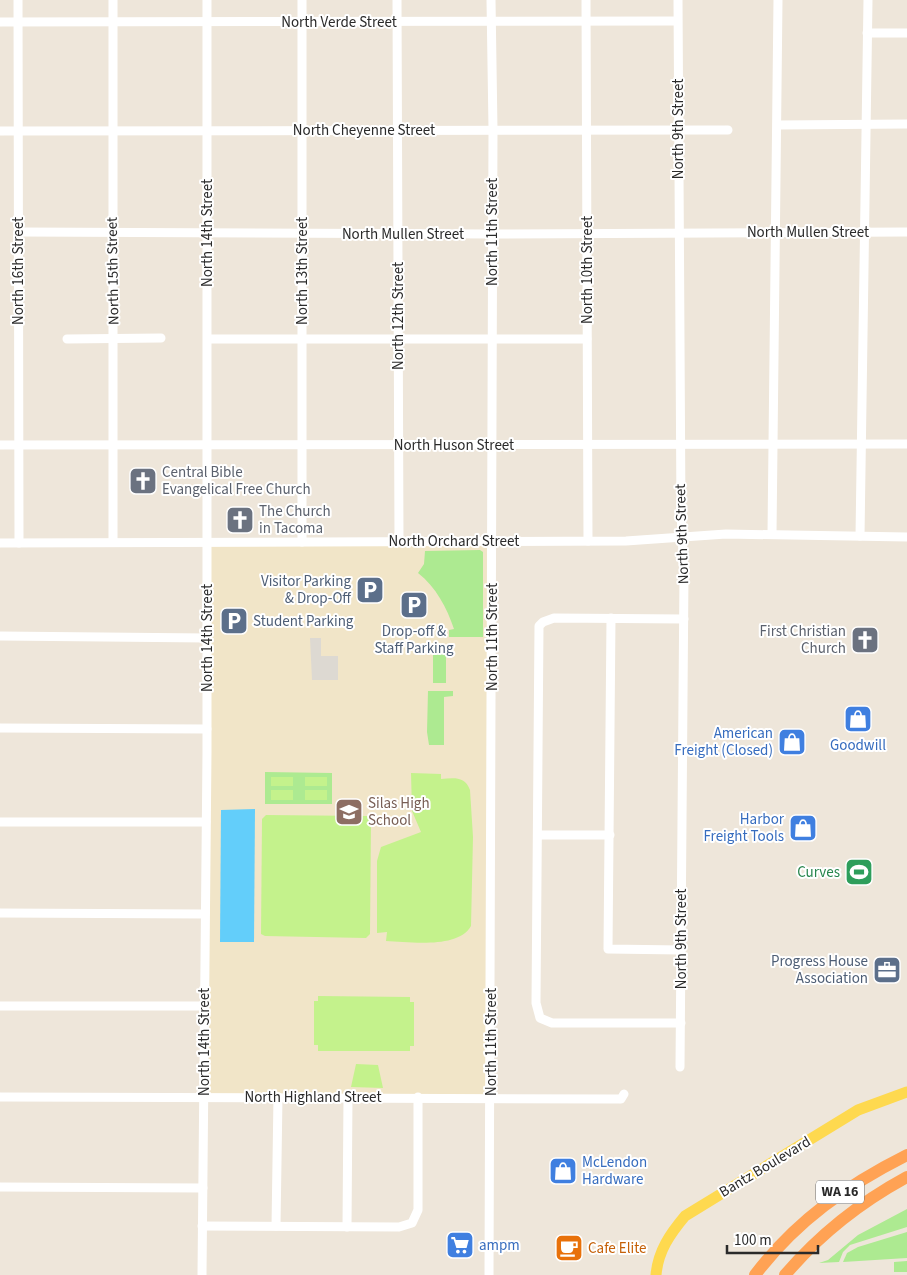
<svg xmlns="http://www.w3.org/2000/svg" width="907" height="1275" font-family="'Source Sans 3',sans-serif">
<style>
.education{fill:#f1e5c8}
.green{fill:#adea91}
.pitch{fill:#c4f28c}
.plaza{fill:#ddd9d2}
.water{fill:#63cefa}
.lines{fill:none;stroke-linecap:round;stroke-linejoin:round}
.minor{stroke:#fff;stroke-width:9}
.major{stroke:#fed94f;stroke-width:11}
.highway{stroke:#ffa254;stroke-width:12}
.labels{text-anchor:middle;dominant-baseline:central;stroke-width:4;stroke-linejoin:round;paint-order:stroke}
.shield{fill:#fff;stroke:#6a6a6a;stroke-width:1}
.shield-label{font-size:14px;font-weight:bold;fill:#2a2a2a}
.street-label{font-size:15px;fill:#2a2a2a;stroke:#fff}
.worship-label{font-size:15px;fill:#5b616d;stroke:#fff;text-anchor:start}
.service-label{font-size:15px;fill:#4e5e75;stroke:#fff;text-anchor:end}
.shop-label{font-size:15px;fill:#366cbe;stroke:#fff;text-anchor:end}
.education-label{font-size:15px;fill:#785e54;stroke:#fff;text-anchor:start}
.leisure-label{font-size:15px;fill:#27864d;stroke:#fff;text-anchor:end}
.food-label{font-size:15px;fill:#c56008;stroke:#fff;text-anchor:start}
</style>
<rect width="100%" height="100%" fill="#eee6da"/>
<polygon class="education" points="492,541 491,1097 203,1097 207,542"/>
<g class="green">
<path d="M480,550L483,552V637H449V630L454,629C447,608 436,587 418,573L424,564L425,551Z"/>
<rect x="433" y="646" width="13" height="37"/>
<polygon points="428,691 453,691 453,696 444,697 444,745 429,745 427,732"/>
<polygon points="265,772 332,773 332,804 265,804"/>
<polygon points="907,1209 907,1227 850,1245 843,1252 839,1262 819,1263 828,1260 858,1235"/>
<polygon points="907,1232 907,1258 843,1262 847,1253 858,1247"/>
<polygon points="907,1261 907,1272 894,1272 894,1262"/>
</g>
<g class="pitch">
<path d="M411,773L441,774V779C454,778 465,776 470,790L473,837L471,926C458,949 410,942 386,941L387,932L377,933V861L381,847L421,832L412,811Z"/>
<rect x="271" y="777" width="22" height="9"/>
<rect x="305" y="777" width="22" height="9"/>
<rect x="271" y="790" width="22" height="10"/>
<rect x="305" y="790" width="22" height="10"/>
<polygon points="266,815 367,816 371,820 370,934 366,938 265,936 261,934 262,819"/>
<polygon points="318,996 410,997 410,1002 414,1002 414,1046 410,1046 410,1051 318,1051 318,1045 314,1045 314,1001 318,1001"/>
<polygon points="356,1064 378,1065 383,1088 351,1087"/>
</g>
<polygon class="plaza" points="310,638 321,638 321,656 338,656 338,680 312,680"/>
<polygon class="water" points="255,809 254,942 220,942 221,810"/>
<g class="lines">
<g class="minor">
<polyline points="18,0 19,543"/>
<polyline points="302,0 302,542"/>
<polyline points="397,0 399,541"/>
<polyline points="586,0 588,541"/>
<polyline points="678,0 681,513 684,574 680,1067"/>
<polyline points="0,22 677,21"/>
<polyline points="867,33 907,33"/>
<polyline points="778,125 907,124"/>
<polyline points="0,131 728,130"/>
<polyline points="19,232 492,234 907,232"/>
<polyline points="67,339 161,338"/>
<polyline points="208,339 587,339"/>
<polyline points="0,445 907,444"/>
<polyline points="772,534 778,0"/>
<polyline points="860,536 868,0"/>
<polyline points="113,542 113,0"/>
<polyline points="0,543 626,541 726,534 907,537"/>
<polyline points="611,618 608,949 681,950"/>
<polyline points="0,636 207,638"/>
<polyline points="0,728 207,729"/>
<polyline points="0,822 206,822"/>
<polyline points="538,835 610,835"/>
<polyline points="0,913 205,914"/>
<polyline points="0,1006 204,1006"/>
<polyline points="681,1023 552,1023 540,1018 536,1003 539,626 543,622 554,618 684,619"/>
<polyline points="0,1097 621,1099 624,1094"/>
<polyline points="0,1187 203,1188"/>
<polyline points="202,1226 399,1227 412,1223 418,1210 418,1097"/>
<polyline points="276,1226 278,1097"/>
<polyline points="347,1227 348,1097"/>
<polyline points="202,1275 207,752 207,0"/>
<polyline points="489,1275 493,129 491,0"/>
</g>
<path class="major" d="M656,1275C658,1251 670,1234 685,1216L858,1110L907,1092"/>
<g class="highway">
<path d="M755,1275C796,1221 847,1185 907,1155"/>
<path d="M785,1275C820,1234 859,1203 907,1177"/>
</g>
</g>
<defs>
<symbol id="church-square" viewBox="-11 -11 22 22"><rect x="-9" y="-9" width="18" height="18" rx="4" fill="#6b7280" stroke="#fff"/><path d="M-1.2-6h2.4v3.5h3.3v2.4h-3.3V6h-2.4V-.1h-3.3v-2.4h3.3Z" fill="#fff"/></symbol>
<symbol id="parking-square" viewBox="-11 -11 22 22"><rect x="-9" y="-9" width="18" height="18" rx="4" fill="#5c6f8a" stroke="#fff"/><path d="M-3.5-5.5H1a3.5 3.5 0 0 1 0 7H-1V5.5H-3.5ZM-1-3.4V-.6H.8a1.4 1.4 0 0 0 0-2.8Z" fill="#fff"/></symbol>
<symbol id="shop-square" viewBox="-11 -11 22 22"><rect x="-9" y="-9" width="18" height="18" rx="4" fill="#3f7fe0" stroke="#fff"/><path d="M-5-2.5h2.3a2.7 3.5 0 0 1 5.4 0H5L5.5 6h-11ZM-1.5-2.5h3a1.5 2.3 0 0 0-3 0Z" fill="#fff"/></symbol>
<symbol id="school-square" viewBox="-11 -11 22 22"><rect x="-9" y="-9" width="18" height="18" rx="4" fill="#8d6e63" stroke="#fff"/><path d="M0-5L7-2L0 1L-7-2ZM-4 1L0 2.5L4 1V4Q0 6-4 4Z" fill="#fff"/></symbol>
<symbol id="stadium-square" viewBox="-11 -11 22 22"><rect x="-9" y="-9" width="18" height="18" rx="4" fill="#2e9e5b" stroke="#fff"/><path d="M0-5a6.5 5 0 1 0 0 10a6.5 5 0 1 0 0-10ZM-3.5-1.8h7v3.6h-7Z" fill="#fff"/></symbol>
<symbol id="office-square" viewBox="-11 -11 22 22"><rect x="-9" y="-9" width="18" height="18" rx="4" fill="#5c6f8a" stroke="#fff"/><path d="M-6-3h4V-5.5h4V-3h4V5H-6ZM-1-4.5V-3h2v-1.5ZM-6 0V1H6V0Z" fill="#fff"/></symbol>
<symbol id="supermarket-square" viewBox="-11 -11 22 22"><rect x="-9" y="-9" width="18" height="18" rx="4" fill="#3f7fe0" stroke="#fff"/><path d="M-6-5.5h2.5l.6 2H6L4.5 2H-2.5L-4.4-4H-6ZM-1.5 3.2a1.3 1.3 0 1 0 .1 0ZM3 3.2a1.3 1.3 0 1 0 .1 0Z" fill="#fff"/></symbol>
<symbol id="cafe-square" viewBox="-11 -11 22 22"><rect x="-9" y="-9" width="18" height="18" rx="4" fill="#e8710a" stroke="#fff"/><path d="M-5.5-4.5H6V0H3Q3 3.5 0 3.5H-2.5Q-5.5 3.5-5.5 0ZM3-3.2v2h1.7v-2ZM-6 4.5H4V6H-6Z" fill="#fff"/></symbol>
</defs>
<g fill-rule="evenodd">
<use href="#church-square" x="127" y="465" width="32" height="32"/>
<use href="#church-square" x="224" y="504" width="32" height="32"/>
<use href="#parking-square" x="354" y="574" width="32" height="32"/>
<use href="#parking-square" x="398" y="589" width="32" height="32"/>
<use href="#parking-square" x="218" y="605" width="32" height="32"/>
<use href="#church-square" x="849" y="624" width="32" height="32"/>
<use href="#shop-square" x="842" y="703" width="32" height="32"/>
<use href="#shop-square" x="776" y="726" width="32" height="32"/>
<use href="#school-square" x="333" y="796" width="32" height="32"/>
<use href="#shop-square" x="787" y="812" width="32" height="32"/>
<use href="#stadium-square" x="843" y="856" width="32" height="32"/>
<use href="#office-square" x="871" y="954" width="32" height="32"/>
<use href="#shop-square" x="547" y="1155" width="32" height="32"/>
<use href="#supermarket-square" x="444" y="1229" width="32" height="32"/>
<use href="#cafe-square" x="553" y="1232" width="32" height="32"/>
</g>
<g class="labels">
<rect class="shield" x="816" y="1180.5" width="48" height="23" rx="4"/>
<g class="shield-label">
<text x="840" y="1192">WA 16</text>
</g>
<g class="street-label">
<text x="339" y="22">North Verde Street</text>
<text transform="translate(678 129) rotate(-90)">North 9th Street</text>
<text x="364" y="130">North Cheyenne Street</text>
<text transform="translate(492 232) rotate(-90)">North 11th Street</text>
<text x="808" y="232">North Mullen Street</text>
<text transform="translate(207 233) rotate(-90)">North 14th Street</text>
<text x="403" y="234">North Mullen Street</text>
<text transform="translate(587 270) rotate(-90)">North 10th Street</text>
<text transform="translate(18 271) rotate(-90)">North 16th Street</text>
<text transform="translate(113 271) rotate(-91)">North 15th Street</text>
<text transform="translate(302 271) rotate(-90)">North 13th Street</text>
<text transform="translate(398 316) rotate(-90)">North 12th Street</text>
<text x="454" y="445">North Huson Street</text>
<text transform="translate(682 534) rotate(-92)">North 9th Street</text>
<text x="454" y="541">North Orchard Street</text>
<text transform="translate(492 637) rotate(-90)">North 11th Street</text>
<text transform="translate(207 638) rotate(-90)">North 14th Street</text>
<text transform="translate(681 939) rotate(-90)">North 9th Street</text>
<text transform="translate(204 1042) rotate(-90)">North 14th Street</text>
<text transform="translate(491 1042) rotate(-90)">North 11th Street</text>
<text x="313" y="1097">North Highland Street</text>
<text transform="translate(765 1167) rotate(-31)">Bantz Boulevard</text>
</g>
<g class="worship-label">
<text x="162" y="472">Central Bible<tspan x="162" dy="17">Evangelical Free Church</tspan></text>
<text x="259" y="511">The Church<tspan x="259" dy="17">in Tacoma</tspan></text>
<text x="846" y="631" text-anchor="end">First Christian<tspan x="846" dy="17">Church</tspan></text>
</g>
<g class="service-label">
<text x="351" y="581">Visitor Parking<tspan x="351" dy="17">&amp; Drop-Off</tspan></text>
<text x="253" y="621" text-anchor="start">Student Parking</text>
<text x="414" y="631" text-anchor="middle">Drop-off &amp;<tspan x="414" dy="17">Staff Parking</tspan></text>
<text x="868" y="961">Progress House<tspan x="868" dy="17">Association</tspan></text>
</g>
<g class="shop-label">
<text x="773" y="733">American<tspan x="773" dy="17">Freight (Closed)</tspan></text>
<text x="858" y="745" text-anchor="middle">Goodwill</text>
<text x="784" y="819">Harbor<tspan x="784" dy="17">Freight Tools</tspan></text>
<text x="582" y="1162" text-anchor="start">McLendon<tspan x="582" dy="17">Hardware</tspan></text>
<text x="479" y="1245" text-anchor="start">ampm</text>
</g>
<g class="education-label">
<text x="368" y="803">Silas High<tspan x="368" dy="17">School</tspan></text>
</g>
<g class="leisure-label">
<text x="840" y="872">Curves</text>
</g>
<g class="food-label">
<text x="588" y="1248">Cafe Elite</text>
</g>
</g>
<path d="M727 1245v8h91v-8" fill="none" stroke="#2a2a2a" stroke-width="2.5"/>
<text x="734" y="1245" font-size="15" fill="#2a2a2a" stroke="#ffffff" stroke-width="4" paint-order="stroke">100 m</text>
</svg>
